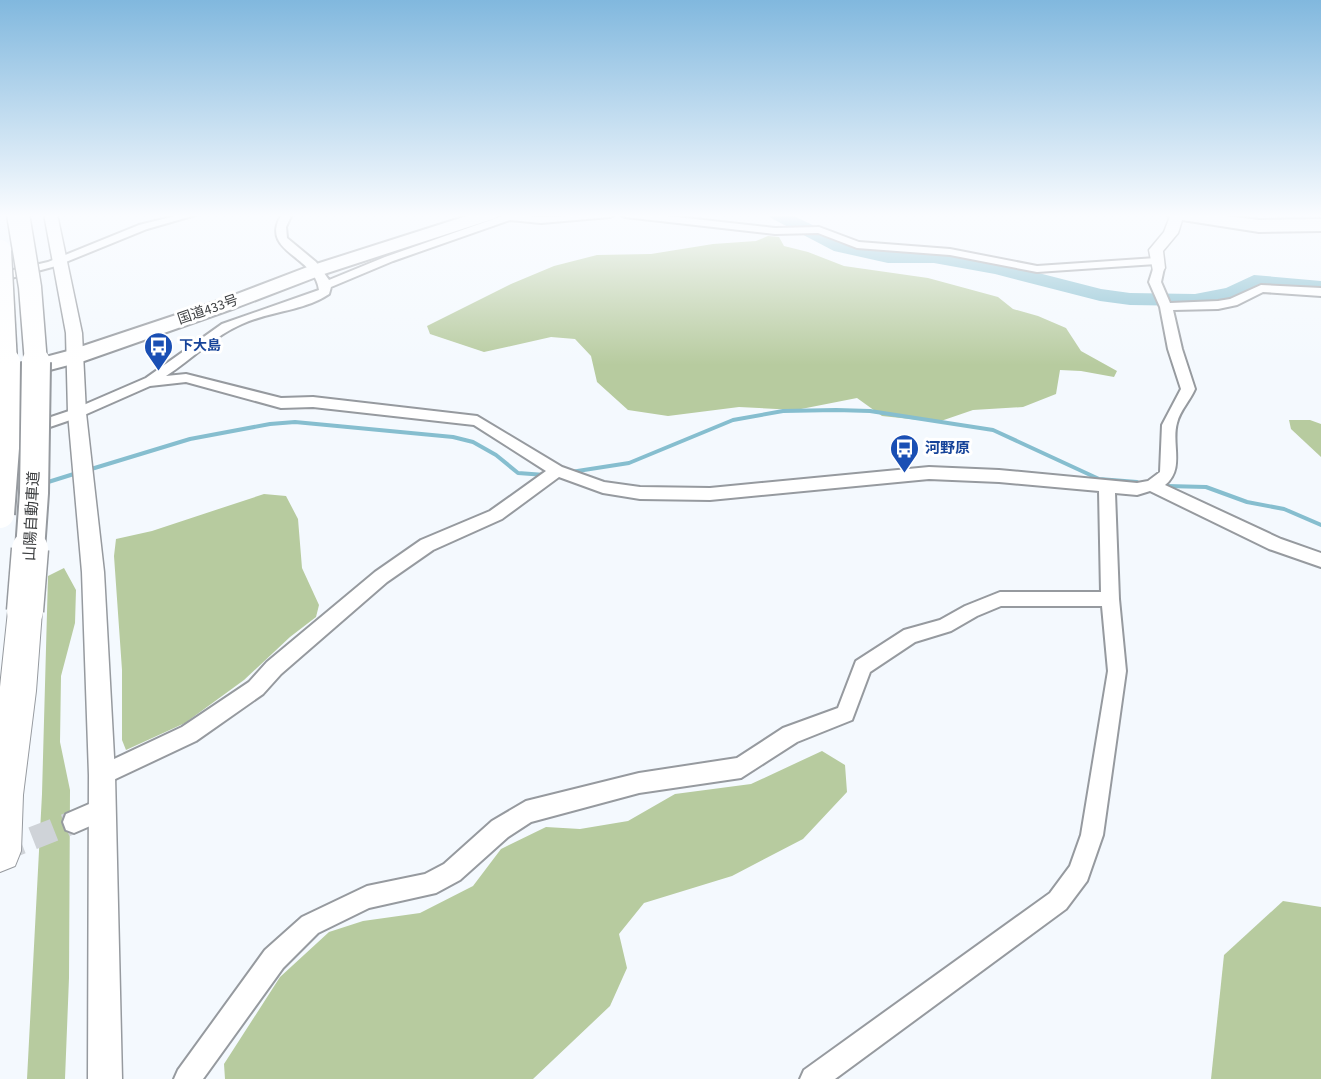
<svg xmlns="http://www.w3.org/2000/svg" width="1321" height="1079" font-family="'Source Sans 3','Noto Sans JP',sans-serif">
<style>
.forest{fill:#b7cb9f}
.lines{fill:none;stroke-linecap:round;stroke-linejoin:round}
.stream{stroke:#86becf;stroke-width:4}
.river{fill:#86becf;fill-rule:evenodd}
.minor-tunnel{stroke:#cfd3d8;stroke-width:23;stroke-dasharray:23 12;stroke-linecap:butt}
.minor-casing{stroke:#969a9f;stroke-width:4}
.tertiary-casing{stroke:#969a9f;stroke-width:3}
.trunk-casing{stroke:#969a9f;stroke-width:4}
.motorway-casing{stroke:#969a9f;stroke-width:2}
.minor{fill:#fff;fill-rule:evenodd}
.tertiary{fill:#fff;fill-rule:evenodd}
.trunk{fill:#fff;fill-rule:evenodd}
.motorway{fill:#fff;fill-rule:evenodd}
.motorway-bridge-far2-casing{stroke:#969a9f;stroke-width:25;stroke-linecap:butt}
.motorway-bridge-far1-casing{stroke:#969a9f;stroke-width:32;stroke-linecap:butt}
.motorway-bridge-casing{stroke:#969a9f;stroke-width:39;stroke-linecap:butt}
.motorway-bridge-far2{stroke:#fff;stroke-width:22}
.motorway-bridge-far1{stroke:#fff;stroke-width:28}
.motorway-bridge{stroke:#fff;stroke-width:36}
.labels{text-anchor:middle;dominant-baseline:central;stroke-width:6;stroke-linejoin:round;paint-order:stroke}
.far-street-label{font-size:14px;fill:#3b3d3f;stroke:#fff}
.far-transit-label{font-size:14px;font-weight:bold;fill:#164399;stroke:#fff;text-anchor:start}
.transit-label{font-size:15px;font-weight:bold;fill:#164399;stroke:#fff;text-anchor:start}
.street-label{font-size:15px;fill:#3b3d3f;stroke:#fff}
</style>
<rect width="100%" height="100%" fill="#f4f9fe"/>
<g class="forest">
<polygon points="768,236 779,237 784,246 808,252 844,266 928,278 998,297 1013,309 1038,316 1066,328 1081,351 1117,371 1114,377 1081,371 1060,370 1056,394 1023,407 973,410 938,422 882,416 857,398 796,410 739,407 668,416 628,410 597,382 591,356 575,339 551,337 484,352 430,334 427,326 511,284 554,266 597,255 651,254 713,244 756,241"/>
<polygon points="1289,420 1310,420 1321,424 1321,457 1291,429"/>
<polygon points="264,494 286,496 298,519 302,568 319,605 316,617 290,637 244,680 185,723 126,750 122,740 122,670 114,556 116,539 152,531"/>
<polygon points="64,568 76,590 75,623 61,676 60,742 70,790 69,978 65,1079 27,1079 42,794 48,576"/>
<polygon points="822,751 845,765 847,792 803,839 732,876 644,903 619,934 627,968 610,1006 533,1079 225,1079 224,1064 280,977 329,932 363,921 420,913 473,886 501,849 546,827 580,829 628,821 675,794 751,784"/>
<polygon points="1283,901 1321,907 1321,1079 1211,1079 1224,955"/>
</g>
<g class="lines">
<g class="stream">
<polyline points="88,470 190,439 270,424 295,422 453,437 473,442 496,455 518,473 545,475"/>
<polyline points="571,472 629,463 733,420 783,411 836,410 870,411 993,430 1099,479 1137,482"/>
<polyline points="45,483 77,473"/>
<polyline points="1167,486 1206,487 1247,502 1284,509 1321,525"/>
</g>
<polygon class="river" points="768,214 790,214 847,242 888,251 934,251 996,262 1101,289 1130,293 1195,294 1226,288 1254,275 1321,281 1321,293 1257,287 1239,297 1195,306 1130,305 1100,301 995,274 934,263 888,263 834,251 771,218"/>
<polyline class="minor-tunnel" points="0,851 74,822"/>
<defs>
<g id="minor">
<polygon points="183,214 199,214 147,229 56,266 0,281 0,273 48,262 139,225"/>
<path d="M282,214H292L286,227L287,238L316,262L329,280L385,257L508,214L541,217L615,214L610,217L541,223L510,220L393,261L331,287L329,294C304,311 270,311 242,324C214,336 192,359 166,376L186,374L281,398L313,397L477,416L562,467L604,482L640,487L710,488L929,467L999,470L1137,483L1148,481L1160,472L1162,425L1181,389L1168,349L1160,307L1149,282L1154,266L1158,265L1164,268L1161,282L1170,303L1218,301L1230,299L1261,285L1321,288V296L1263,292L1237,305L1218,309L1173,310L1182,349L1195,389C1190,401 1180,410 1177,423C1171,444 1185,469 1165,485L1281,539L1321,553V567L1269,549L1150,491L1137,495L1115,493L1119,599L1126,671L1103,835L1087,881L1066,909L835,1079H800L804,1070L1050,893L1070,866L1081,835L1108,671L1102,606H1001L977,616L951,631L915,642L870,672L852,720L797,742L741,778L639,793L531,822L508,837L460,880L436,893L369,908L318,933L283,968L203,1079H174L178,1070L265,950L302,917L367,886L425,874L444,864L492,821L526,801L639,773L737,758L783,728L838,708L856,661L904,630L940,620L965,606L1000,592H1101L1099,491L999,482L929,479L710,500L640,499L603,493L559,477L502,519L433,550L387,582L281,674L263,694L196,741L109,782L102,785L95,782L92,775L95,768L182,727L249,682L267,662L375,572L421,540L490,511L546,471L474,425L313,407L281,408L186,382L150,386L82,416L0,444V434L72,410L146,378L222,324L319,290C315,255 258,252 282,214Z"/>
<polygon points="620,214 650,214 775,228 819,227 859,242 950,249 1037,266 1156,258 1162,261 1156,264 1037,272 950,255 857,248 818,233 775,234 625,217"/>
<polygon points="103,798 111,801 114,809 111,817 74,833 66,830 63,822 66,814"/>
</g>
<g id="tertiary">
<polygon points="44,214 57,214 82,333 86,413 104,572 115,775 122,1079 88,1079 89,775 82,572 68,413 66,333"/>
<polygon points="1171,214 1184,214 1178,233 1163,251 1165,268 1163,271 1153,271 1149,250 1164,232"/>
</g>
<g id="trunk">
<polygon points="473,214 499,214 496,218 324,274 235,308 84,361 0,383 0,369 68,351 221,300 310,266"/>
<polygon points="1167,214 1212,214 1259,220 1321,219 1321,231 1259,232 1176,219 1170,218"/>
</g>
<polygon id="motorway" points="25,597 37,601 42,611 36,691 23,795 21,851 15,866 0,872 0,687 8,611 13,601"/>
</defs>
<use href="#minor" class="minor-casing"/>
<use href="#tertiary" class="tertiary-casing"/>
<use href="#trunk" class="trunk-casing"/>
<use href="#motorway" class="motorway-casing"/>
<use href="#minor" class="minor"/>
<use href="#tertiary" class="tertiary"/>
<use href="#trunk" class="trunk"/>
<use href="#motorway" class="motorway"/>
<defs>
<g id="motorway-bridge-far2">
<polyline points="18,214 30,287 36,363"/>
<polyline points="0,251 6,363"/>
</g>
<g id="motorway-bridge-far1">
<polyline points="0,514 5,448 6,362"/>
<polyline points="30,550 34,493 36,362"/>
</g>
<polyline id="motorway-bridge" points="25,611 30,549"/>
</defs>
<use href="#motorway-bridge-far2" class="motorway-bridge-far2-casing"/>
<use href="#motorway-bridge-far1" class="motorway-bridge-far1-casing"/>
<use href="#motorway-bridge" class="motorway-bridge-casing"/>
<use href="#motorway-bridge-far2" class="motorway-bridge-far2"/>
<use href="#motorway-bridge-far1" class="motorway-bridge-far1"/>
<use href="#motorway-bridge" class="motorway-bridge"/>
</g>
<linearGradient id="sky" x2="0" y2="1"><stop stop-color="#81b8de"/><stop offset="0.59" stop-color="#fafcff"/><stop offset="1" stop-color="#fafcff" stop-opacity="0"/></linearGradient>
<rect width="1321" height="365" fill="url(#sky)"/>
<defs>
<symbol id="bus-pin" viewBox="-11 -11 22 30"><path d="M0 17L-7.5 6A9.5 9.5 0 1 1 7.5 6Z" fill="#1a4fb4" stroke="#fff"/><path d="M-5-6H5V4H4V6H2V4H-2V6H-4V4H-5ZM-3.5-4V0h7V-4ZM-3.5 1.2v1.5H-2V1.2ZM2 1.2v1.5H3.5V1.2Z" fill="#fff"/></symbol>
</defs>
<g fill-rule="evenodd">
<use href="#bus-pin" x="142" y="330" width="33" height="45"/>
<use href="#bus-pin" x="888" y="432" width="33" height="45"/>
</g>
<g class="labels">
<g class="far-street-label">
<text transform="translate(208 310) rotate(-19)">国道433号</text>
</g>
<g class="far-transit-label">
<text x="179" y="346">下大島</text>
</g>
<g class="transit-label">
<text x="925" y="448">河野原</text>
</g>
<g class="street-label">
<text transform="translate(32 516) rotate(-87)">山陽自動車道</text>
</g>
</g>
</svg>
